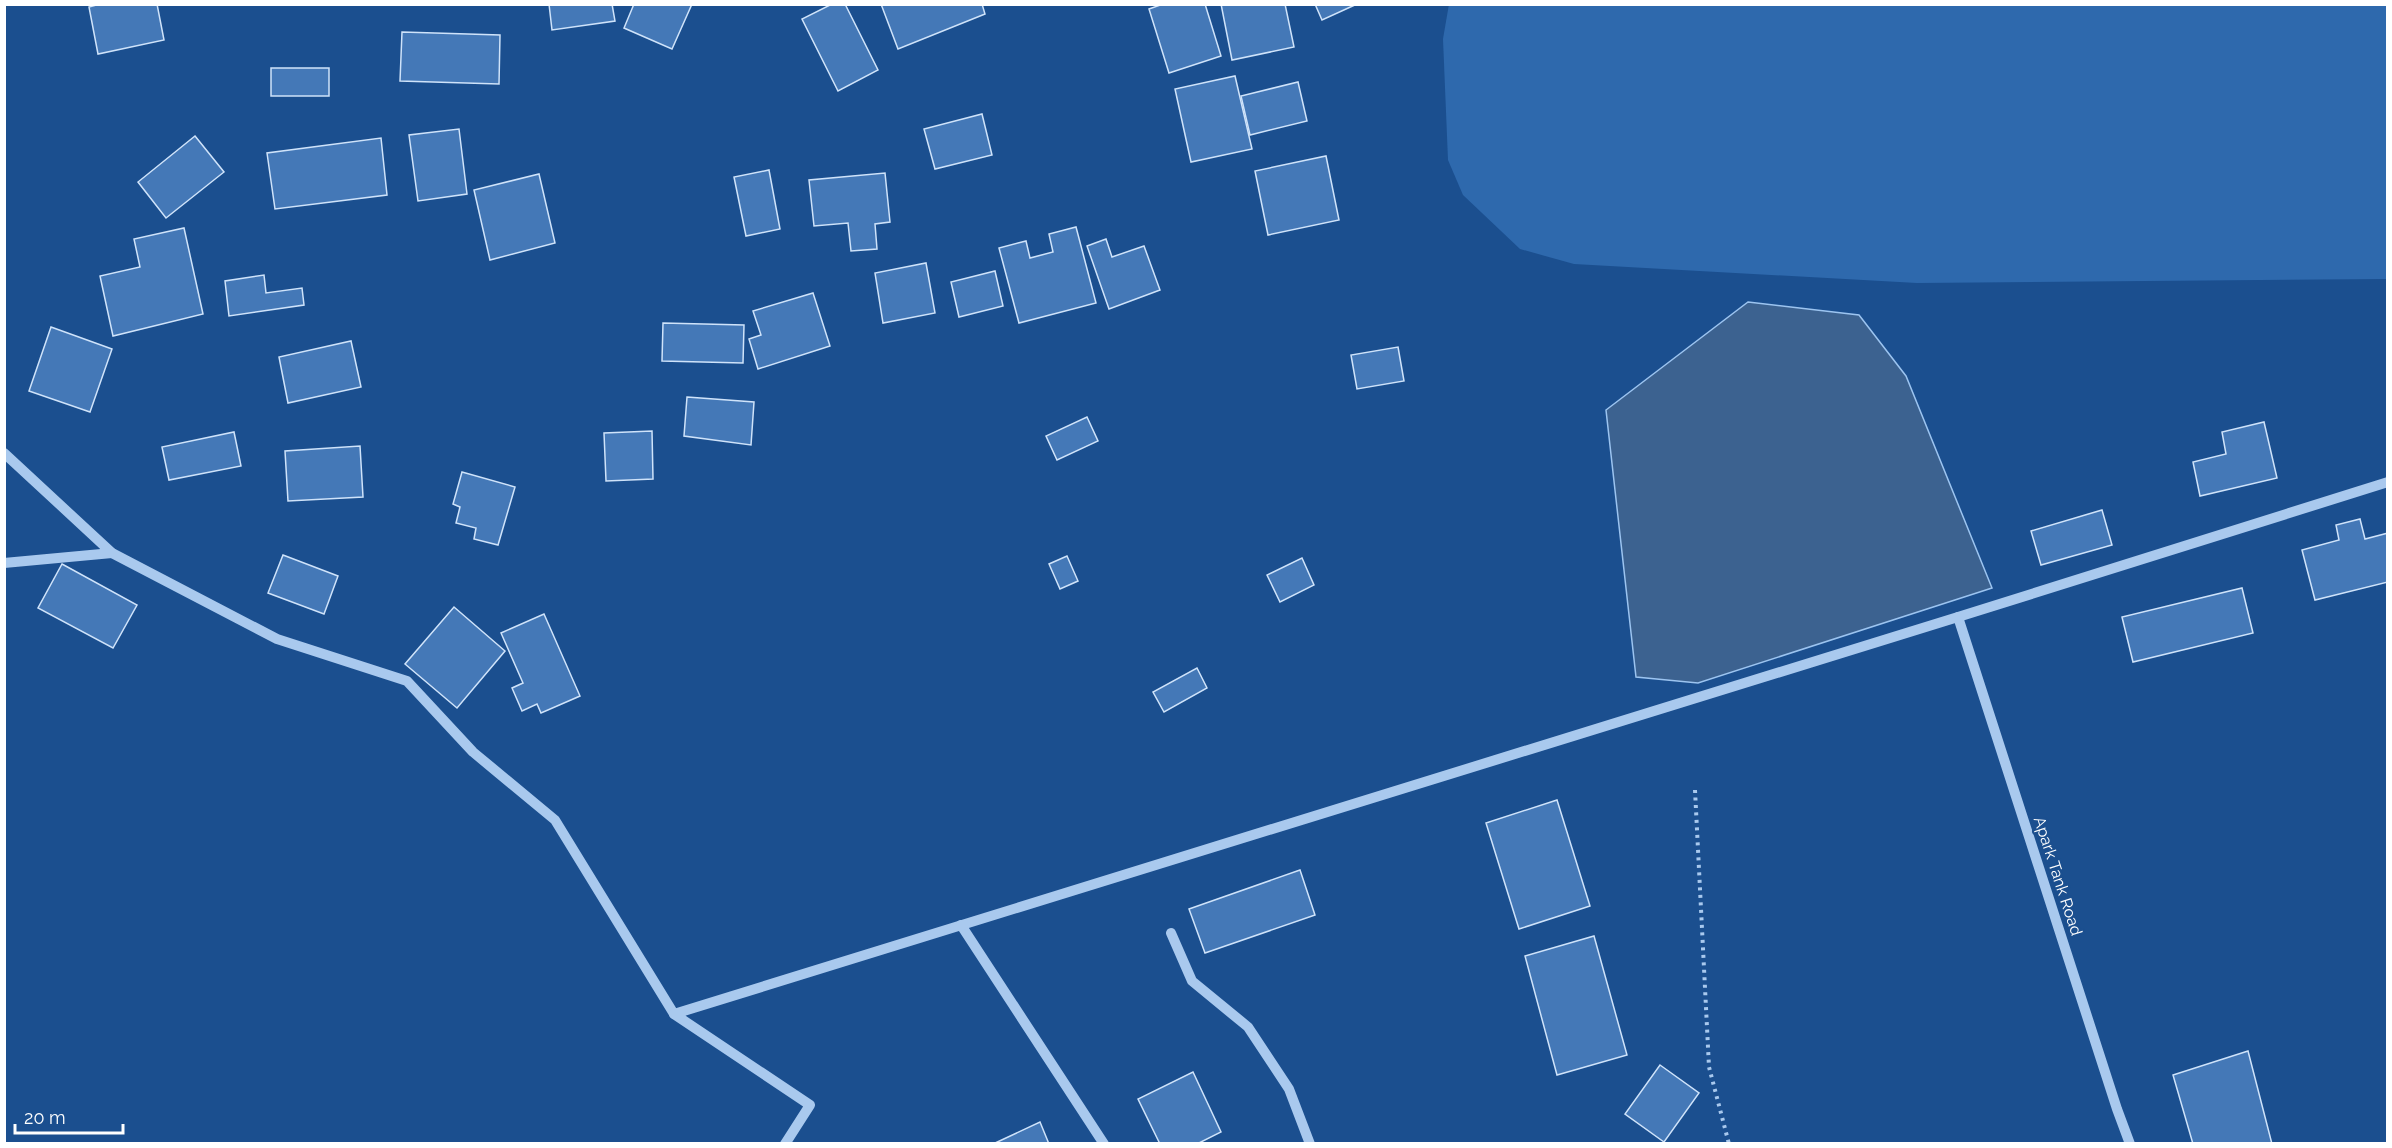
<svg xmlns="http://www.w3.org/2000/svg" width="2392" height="1148" font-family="Raleway,sans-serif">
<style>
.green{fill:#2e69ad}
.water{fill:#3c6290;stroke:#9cc4f0;stroke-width:1.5}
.building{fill:#4478b7;stroke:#cfe3fa;stroke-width:1.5}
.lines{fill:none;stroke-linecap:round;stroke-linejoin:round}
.path{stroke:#a9c9ee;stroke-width:4;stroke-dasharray:3 4.5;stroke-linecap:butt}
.minor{stroke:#a9c9ee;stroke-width:10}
.labels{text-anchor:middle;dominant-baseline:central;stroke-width:4.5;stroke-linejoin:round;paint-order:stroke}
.street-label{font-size:16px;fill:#fff;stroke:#1b4f8f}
</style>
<rect width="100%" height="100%" fill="#1b4f8f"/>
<polygon class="green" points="1449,4 2387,5 2387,279 1917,283 1574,264 1520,249 1463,195 1448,160 1443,39"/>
<polygon class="water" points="1748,302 1859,315 1906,376 1992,588 1698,683 1636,677 1606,410"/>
<g class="building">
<polygon points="100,4 157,4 164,40 98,54 89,7"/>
<polygon points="549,4 612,4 615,21 552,30"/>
<polygon points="634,4 692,4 672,49 624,28"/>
<polygon points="832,4 845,4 878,70 838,91 802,19"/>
<polygon points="881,4 982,4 985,14 898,49"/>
<polygon points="1163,4 1205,4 1221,56 1169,73 1149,9"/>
<polygon points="1221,4 1285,4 1294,47 1232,60"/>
<polygon points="1315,4 1357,4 1322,20"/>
<polygon points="402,32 500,35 499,84 400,81"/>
<rect x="271" y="68" width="58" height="28"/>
<polygon points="1235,76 1252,149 1191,162 1175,89"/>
<polygon points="1298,82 1307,121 1250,135 1241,96"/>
<polygon points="982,114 992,155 935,169 924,129"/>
<polygon points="459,129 467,194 418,201 409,135"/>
<polygon points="195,136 224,172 166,218 138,182"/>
<polygon points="381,138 387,195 275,209 267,153"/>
<polygon points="1326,156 1339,220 1268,235 1255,171"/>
<polygon points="769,170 780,229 746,236 734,177"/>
<polygon points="885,173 890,222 875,224 877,249 851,251 848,223 814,226 809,180"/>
<polygon points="539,174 555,243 490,260 474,190"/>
<polygon points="1076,227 1096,303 1019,323 999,248 1026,241 1030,258 1053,252 1049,234"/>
<polygon points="184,228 203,314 113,336 100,276 140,267 134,239"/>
<polygon points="1106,239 1112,257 1144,246 1160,290 1109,309 1087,246"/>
<polygon points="926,263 935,313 883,323 875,273"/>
<polygon points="995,271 1003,306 959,317 951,282"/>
<polygon points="264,275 266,293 302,288 304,305 229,316 225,281"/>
<polygon points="813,293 830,346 758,369 749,339 761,335 753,311"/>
<polygon points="663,323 744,325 743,363 662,361"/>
<polygon points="51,327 112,349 90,412 29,391"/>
<polygon points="351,341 361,387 288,403 279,357"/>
<polygon points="1398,347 1404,381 1357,389 1351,355"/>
<polygon points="687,397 754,402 751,445 684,436"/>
<polygon points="1087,417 1098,441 1057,460 1046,436"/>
<polygon points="2264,422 2277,478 2200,496 2193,462 2226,454 2222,432"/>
<polygon points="652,431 653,479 606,481 604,433"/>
<polygon points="234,432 241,466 169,480 162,447"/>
<polygon points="360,446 363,497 288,501 285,451"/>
<polygon points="462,472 515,487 498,545 474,539 476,528 456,523 460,507 453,504"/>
<polygon points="2102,510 2112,545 2041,565 2031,531"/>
<polygon points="2360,519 2365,539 2388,533 2388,582 2315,600 2302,550 2339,540 2336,525"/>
<polygon points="283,555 338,576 324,614 268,593"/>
<polygon points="1067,556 1078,581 1060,589 1049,564"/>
<polygon points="1302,558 1314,585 1280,602 1267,575"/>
<polygon points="62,564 137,605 113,648 38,608"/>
<polygon points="2242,588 2253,633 2133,662 2122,617"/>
<polygon points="454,607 505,651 457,708 405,664"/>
<polygon points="544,614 580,696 541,713 537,704 522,711 512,688 523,683 501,633"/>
<polygon points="1197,668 1207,688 1164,712 1153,692"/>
<polygon points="1557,800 1590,906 1519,929 1486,823"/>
<polygon points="1300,870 1315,915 1205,953 1189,909"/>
<polygon points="1594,936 1627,1055 1557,1075 1525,956"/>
<polygon points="2248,1051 2272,1144 2193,1144 2173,1075"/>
<polygon points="1660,1065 1699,1093 1664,1142 1625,1114"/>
<polygon points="1193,1072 1221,1132 1197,1144 1160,1144 1138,1099"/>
<polygon points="1040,1122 1049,1144 993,1144"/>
</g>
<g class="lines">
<polyline class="path" points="1695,790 1709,1067 1729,1144"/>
<g class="minor">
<polyline points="4,453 112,553 277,639 407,681 473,752 555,820 674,1014"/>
<polyline points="4,563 112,553"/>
<polyline points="1958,617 2117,1109 2130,1144"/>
<polyline points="961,925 1104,1144"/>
<polyline points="1171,933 1192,981 1248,1027 1289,1089 1310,1144"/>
<polyline points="785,1144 810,1105 674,1014 1958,617 2388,482"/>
</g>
</g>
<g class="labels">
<g class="street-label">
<text transform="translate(2058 876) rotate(72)">Apark Tank Road</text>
</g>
</g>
<rect width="2392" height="1148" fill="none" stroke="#ffffff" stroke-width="12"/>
<path d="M15 1124v9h108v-9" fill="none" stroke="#ffffff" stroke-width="3"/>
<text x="24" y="1124" font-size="18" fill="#ffffff" stroke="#1b4f8f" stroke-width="4.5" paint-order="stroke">20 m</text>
</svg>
